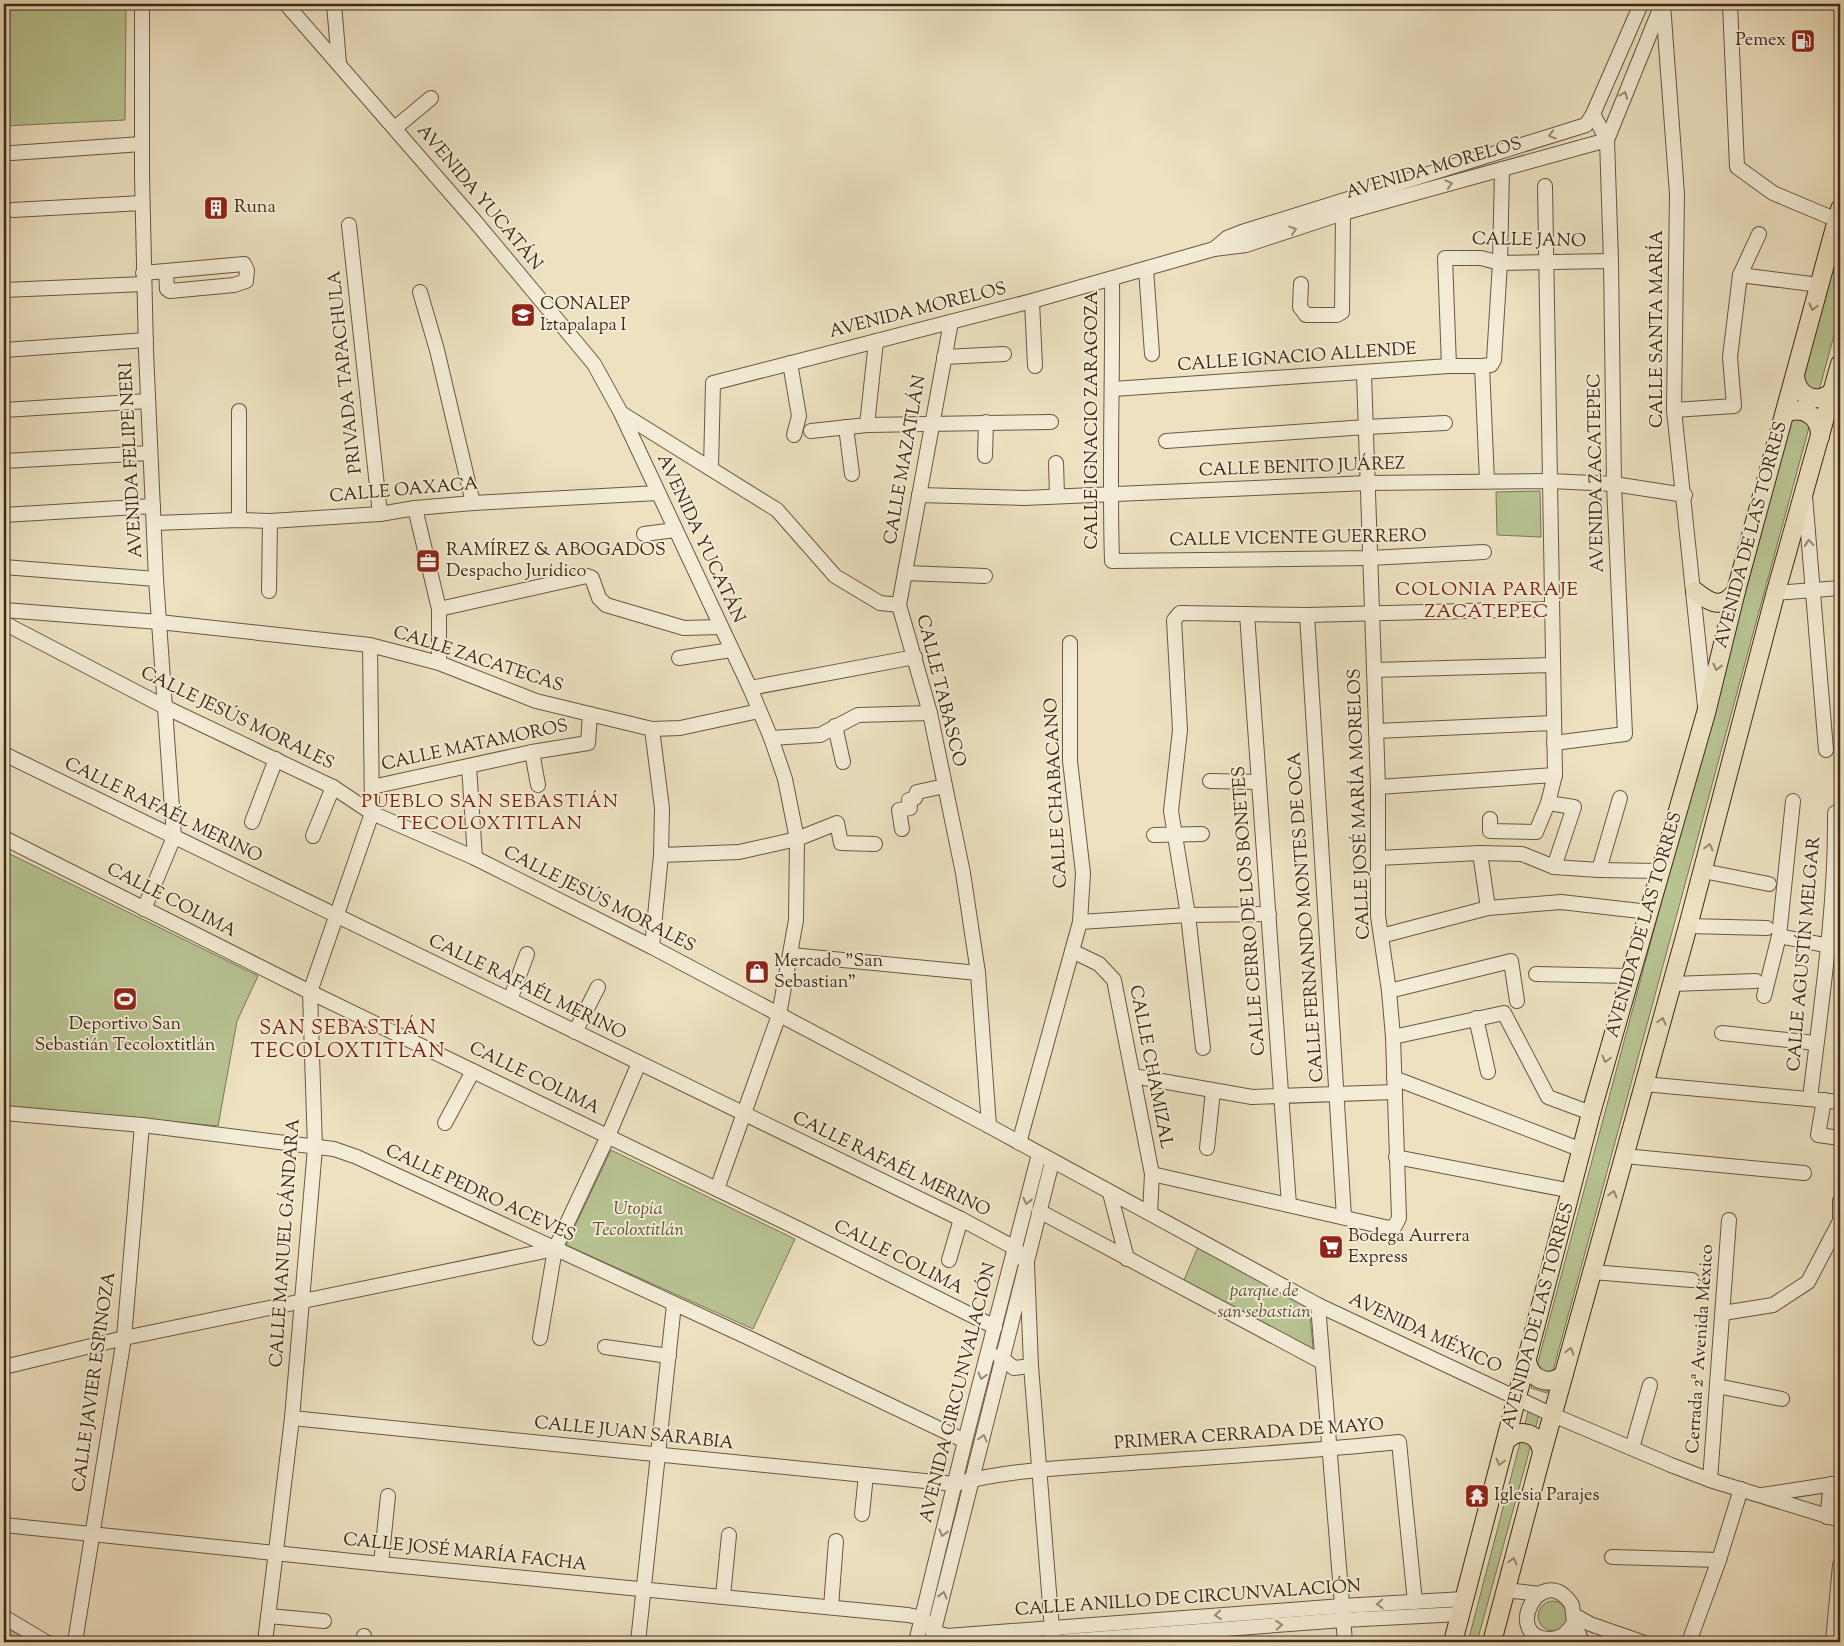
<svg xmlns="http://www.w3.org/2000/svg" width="1844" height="1646" font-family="'Sorts Mill Goudy',serif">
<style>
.green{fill:#b8c392;stroke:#7c7655}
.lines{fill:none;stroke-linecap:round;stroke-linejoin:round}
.minor-casing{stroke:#6a5742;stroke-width:16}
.major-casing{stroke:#3f2918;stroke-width:20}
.minor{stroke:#f3ecd6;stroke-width:14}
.major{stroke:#ede1c0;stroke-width:18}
.oneway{stroke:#998a77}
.oneway2{stroke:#96856c}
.labels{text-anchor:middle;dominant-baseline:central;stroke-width:4;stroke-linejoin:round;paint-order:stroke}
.poi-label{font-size:18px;fill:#3f2918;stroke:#f3ecd6;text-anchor:start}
.street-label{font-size:18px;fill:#3f2918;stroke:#f3ecd6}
.park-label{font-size:18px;font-style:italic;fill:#5d5036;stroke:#f3ecd6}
.neighbourhood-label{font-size:19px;letter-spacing:1px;fill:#7a1f14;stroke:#f3ecd6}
.quarter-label{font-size:20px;letter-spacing:1px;fill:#7a1f14;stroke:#f3ecd6}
</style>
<rect width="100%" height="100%" fill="#ede1c0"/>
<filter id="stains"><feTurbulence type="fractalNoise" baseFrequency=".004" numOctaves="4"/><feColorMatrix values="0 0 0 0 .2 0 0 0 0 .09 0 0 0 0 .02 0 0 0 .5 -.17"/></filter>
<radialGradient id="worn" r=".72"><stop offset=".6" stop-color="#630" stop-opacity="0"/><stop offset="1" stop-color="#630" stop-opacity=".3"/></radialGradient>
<g class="green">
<polygon points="4,4 126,4 125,120 4,126"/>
<polygon points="1840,237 1840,313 1547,1393 1531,1388"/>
<polygon points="1540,491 1541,537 1497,535 1496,492"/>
<polygon points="4,851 258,976 237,1021 218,1126 6,1106 9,1094 4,1093"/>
<polygon points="611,1150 795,1239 753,1329 566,1245"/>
<polygon points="1200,1242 1308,1298 1314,1355 1182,1285"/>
<polygon points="1528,1412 1539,1415 1477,1642 1468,1642"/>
<circle cx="1553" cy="1616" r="15"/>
<polygon points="4,1620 40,1642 4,1642"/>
</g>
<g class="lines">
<defs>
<g id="minor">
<polyline points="142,4 142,175 146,351 156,579 174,837 144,909"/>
<polyline points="286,4 474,220 594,364 621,413 750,688 771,738 785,779 797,839 796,920 779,1015 717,1189"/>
<polyline points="334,4 339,63"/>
<polyline points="1663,4 1677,194 1674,410 1705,706"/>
<polyline points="1730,4 1737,167 1773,193 1837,220"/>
<polyline points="395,128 431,98"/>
<polyline points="12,153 142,144"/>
<polyline points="13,210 142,203"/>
<polyline points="349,225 380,514"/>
<polyline points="1214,249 1227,238 1242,232 1586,125 1593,114 1641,4"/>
<polyline points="1146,269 1152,354"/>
<polyline points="143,273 244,264 247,270 246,281 234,285 170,291 167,289 166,271"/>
<polyline points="1740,275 1819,285"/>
<path d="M1112,279C1113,373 1109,467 1112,561L1370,558L1484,552"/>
<polyline points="1301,284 1300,307 1306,315 1337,315 1342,312 1343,213"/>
<polyline points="4,290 144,284"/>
<polyline points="420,292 437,350 473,503"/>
<polyline points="1032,301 1035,366"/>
<polyline points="951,322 899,605 930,713 963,873 978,973 989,1126"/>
<polyline points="4,350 146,340"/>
<polyline points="944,357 1004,354"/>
<polyline points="790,363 799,416 794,435"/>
<polyline points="1449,366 1445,258 1481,258 1500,263 1611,261"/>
<polyline points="1113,389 1449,366 1482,366"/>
<polyline points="4,410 148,401"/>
<polyline points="1674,410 1734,406 1730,357 1740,275 1759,234"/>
<polyline points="239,411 239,520"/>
<polyline points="621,413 777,510 835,576 880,603 899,605"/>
<polyline points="867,425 876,341"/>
<polyline points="846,427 852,474"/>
<polyline points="811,431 867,425 1051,422"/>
<polyline points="1166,441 1366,427 1445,423"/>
<polyline points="985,456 986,422"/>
<polyline points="4,461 150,453"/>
<polyline points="1056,463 1057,495"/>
<polyline points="711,468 713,383 1032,301 1214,249 1246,245 1343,213 1607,140 1662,4"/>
<polyline points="1487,481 1482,366 1491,365 1494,360 1500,263 1502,169"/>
<polyline points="919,495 1024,498 1368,483 1550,481 1614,484 1685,495"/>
<polyline points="1805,496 1826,750"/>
<polyline points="415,508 439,609 439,663"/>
<polyline points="4,515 153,506"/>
<polyline points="154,523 239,520 270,521 380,514 415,508 473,503 658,493"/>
<polyline points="644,534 675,530"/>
<polyline points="4,567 156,579"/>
<polyline points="905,573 985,576"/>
<polyline points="269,591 270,521"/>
<polyline points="1776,593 1840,588"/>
<polyline points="439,609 587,576 592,578 599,598 606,605 684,628 721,627"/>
<polyline points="4,610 159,622 370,645 439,663 536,701 652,729 680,728 759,711"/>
<polyline points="1247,614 1289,1205"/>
<polyline points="1307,615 1344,1217"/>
<polyline points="4,623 165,707 333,787 372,813 475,858 652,947 989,1126 1318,1305 1553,1415 1671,1465 1710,1480 1840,1520"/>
<polyline points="679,658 731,650"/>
<polyline points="1374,670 1553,665"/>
<polyline points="750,688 915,657"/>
<polyline points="835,726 843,762"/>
<polyline points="1376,731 1554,723"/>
<polyline points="771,738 820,735 858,715 930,713"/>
<polyline points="1554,743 1625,734 1614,484 1611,261 1607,140 1593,114"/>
<polyline points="532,752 538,785"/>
<polyline points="4,754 961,1219 1015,1248 1027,1264 1031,1366 1053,1642"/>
<polyline points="469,766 475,858"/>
<polyline points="1210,781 1259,782"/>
<polyline points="372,787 532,752 588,743 590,714"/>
<polyline points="1378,787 1555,775"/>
<polyline points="1548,803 1574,807 1554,867"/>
<polyline points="1490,819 1490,831 1536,832 1548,803 1555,775 1545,186"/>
<polyline points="252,822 276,759"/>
<polyline points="902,829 899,810 910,808 909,800 915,798 917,792 945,786"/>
<polyline points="1154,835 1202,834"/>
<polyline points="313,836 333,787"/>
<polyline points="4,838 310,992 799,1229 995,1327"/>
<polyline points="1480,853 1488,908"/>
<polyline points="661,855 739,852 797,839 837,823 841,843 875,844"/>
<polyline points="1378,858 1480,853 1522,854 1554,867 1599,870 1661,871"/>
<polyline points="1599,870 1620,798"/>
<polyline points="1703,871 1769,884"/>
<polyline points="1080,922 1188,915 1269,914"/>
<polyline points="1688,926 1767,928"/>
<polyline points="1381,936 1488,908 1561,902 1649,912"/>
<polyline points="1779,936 1840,948"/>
<polyline points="652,947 661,855 662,808 652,729"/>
<polyline points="1072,951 1099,964 1114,980 1152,1174 1150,1213"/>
<polyline points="791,955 978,973"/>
<polyline points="1536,974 1629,976"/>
<polyline points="1672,984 1756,981"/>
<polyline points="1389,991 1511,961 1517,1001"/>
<polyline points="1764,996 1779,936 1793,801"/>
<polyline points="510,1000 527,954"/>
<polyline points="1476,1018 1488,1072"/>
<polyline points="575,1032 598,987"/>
<polyline points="1722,1033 1816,1043"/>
<polyline points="1393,1037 1504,1013 1548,1097 1591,1113"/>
<polyline points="1203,1048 1188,915 1171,811 1180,730 1174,620 1180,613 1307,615 1551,609"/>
<polyline points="1133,1076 1252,1097 1395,1092"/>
<polyline points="1394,1078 1582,1150"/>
<polyline points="1644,1084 1840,1102"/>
<path d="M1810,1099C1821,1004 1836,909 1835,813"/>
<polyline points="1824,1100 1818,1135 1840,1138"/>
<polyline points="4,1113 142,1125 334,1149 357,1157 749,1338 965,1441"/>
<polyline points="445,1123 473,1071"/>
<polyline points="1019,1143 1080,922 1083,873 1070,761 1070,643"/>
<polyline points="1207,1148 1213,1091"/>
<polyline points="1624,1156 1804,1173"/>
<polyline points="1396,1157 1572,1191"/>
<polyline points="1152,1174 1389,1228 1395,1226 1399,1218 1393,1037 1389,991 1378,916 1378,787 1364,374"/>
<polyline points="1110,1193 1127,1259"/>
<polyline points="1039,1211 1322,1362"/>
<polyline points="949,1260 961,1219"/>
<polyline points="1592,1272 1692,1280"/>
<polyline points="1318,1305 1345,1642"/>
<polyline points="1723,1313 1773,1305 1808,1282 1840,1221 1840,1201"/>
<polyline points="540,1338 555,1249 608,1136 639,1063"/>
<polyline points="605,1347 669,1356"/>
<polyline points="999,1356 1014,1368 1031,1366"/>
<polyline points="4,1367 124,1338 555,1249"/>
<polyline points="1717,1386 1782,1399"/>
<path d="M292,1418L955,1484C1007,1470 1063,1468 1116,1464C1211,1457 1305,1452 1399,1442L1415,1602"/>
<polyline points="1632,1448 1650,1385"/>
<polyline points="1710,1480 1729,1220"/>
<polyline points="1762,1495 1840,1483"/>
<polyline points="862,1514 866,1475"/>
<polyline points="1827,1517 1831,1484"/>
<polyline points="4,1525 381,1564 908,1615 922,1618 934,1632 947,1636 1342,1606 1464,1599"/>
<polyline points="1612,1557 1719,1560"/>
<polyline points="381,1564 388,1496"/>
<polyline points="1506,1590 1540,1594"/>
<polyline points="723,1596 729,1535"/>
<polyline points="831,1607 836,1541"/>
<polyline points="1574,1615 1590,1624 1642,1642"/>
<polyline points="268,1616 324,1621"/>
<polyline points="4,1617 46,1642"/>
<path d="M1574,1622C1569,1632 1562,1639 1550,1639C1501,1639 1541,1558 1572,1605L1574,1622L1582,1642"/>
<polyline points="75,1642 124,1338 142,1125"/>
<polyline points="265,1642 292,1418 315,1148 310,992 372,813 370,645"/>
<polyline points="363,1642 364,1636"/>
<polyline points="638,1642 674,1304"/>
<polyline points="916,1642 965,1441 1039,1154"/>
<polyline points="931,1642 1052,1162"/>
<polyline points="1056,1642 1343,1620 1460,1614"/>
<polyline points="1689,1642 1719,1560 1741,1489"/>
<polyline points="1833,1642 1840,1565"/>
</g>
<g id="major">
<path d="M1795,375C1796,397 1818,406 1834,390"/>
<path d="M1785,413C1804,405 1821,417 1820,437"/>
<path d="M1695,591C1709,602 1722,611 1736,591"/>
<path d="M1527,1362C1531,1380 1550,1387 1564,1374"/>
<path d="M1507,1440C1520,1427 1540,1433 1542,1453"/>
<polyline points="1453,1642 1591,1113 1706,713 1736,591 1840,209"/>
<polyline points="1492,1642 1542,1453 1688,926 1775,595 1840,364"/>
</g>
</defs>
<use href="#minor" class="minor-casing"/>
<use href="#major" class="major-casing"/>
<use href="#minor" class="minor"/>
<use href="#major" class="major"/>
</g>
<defs><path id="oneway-chevron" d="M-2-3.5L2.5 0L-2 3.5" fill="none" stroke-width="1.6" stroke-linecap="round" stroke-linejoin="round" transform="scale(1.25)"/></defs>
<g class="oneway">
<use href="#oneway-chevron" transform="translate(1624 95) rotate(-69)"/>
<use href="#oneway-chevron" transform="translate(1552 135) rotate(163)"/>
<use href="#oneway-chevron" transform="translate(1449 184) rotate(-16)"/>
<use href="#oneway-chevron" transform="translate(1293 230) rotate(-18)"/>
<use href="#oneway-chevron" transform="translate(1809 543) rotate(-95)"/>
<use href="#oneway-chevron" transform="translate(1027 1201) rotate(104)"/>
<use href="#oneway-chevron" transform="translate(982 1376) rotate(105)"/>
<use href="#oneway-chevron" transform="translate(983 1438) rotate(-75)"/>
<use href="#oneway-chevron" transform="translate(943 1533) rotate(104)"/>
<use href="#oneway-chevron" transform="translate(943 1595) rotate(-76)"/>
<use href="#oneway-chevron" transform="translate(1380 1604) rotate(177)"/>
<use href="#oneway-chevron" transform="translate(1218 1615) rotate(176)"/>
<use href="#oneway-chevron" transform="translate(1279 1625) rotate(-4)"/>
</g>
<g class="oneway2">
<use href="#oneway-chevron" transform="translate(1813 307) rotate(105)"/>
<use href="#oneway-chevron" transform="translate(1717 667) rotate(104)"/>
<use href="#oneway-chevron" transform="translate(1709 847) rotate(-75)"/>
<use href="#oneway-chevron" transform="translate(1662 1021) rotate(-74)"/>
<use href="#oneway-chevron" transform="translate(1606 1059) rotate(105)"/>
<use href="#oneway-chevron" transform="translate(1613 1194) rotate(-75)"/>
<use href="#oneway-chevron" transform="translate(1570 1351) rotate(-74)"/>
<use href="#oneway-chevron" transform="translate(1500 1462) rotate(105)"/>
<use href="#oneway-chevron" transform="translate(1513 1561) rotate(-75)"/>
</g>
<defs>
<symbol id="fuel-square" viewBox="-11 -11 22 22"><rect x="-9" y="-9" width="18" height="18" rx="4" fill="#8f2418" stroke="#f3ecd6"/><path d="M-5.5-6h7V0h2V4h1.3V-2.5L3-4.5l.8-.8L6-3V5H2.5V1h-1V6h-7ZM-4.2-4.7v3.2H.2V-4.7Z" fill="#fff"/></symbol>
<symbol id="building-square" viewBox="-11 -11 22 22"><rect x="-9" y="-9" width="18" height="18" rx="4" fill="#8f2418" stroke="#f3ecd6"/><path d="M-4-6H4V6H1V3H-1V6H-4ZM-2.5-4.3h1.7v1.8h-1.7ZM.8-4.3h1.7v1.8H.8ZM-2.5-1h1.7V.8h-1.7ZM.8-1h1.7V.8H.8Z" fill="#fff"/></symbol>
<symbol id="school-square" viewBox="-11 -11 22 22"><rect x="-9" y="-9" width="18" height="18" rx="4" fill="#8f2418" stroke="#f3ecd6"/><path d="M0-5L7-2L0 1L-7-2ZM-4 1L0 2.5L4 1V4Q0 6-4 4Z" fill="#fff"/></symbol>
<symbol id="office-square" viewBox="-11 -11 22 22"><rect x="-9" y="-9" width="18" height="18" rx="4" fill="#8f2418" stroke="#f3ecd6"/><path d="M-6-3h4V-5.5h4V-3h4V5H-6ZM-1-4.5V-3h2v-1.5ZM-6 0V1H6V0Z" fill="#fff"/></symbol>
<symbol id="shop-square" viewBox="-11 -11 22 22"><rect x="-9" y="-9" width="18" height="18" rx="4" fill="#8f2418" stroke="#f3ecd6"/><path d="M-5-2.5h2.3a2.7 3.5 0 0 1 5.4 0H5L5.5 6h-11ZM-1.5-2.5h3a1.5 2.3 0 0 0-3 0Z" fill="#fff"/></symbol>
<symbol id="stadium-square" viewBox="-11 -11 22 22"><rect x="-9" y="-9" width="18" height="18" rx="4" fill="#8f2418" stroke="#f3ecd6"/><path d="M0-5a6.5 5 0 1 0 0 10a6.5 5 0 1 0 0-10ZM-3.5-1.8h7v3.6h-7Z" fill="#fff"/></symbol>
<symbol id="supermarket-square" viewBox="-11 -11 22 22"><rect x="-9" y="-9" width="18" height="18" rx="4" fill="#8f2418" stroke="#f3ecd6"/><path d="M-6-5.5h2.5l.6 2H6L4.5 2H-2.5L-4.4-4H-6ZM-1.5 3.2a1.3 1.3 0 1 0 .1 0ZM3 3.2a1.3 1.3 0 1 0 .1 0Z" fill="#fff"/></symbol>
<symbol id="temple-square" viewBox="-11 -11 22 22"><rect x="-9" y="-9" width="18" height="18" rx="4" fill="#8f2418" stroke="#f3ecd6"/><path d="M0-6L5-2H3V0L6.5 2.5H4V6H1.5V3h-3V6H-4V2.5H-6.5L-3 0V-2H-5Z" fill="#fff"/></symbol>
</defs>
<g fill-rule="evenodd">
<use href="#fuel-square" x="1789" y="27" width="28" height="28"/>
<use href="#building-square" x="202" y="194" width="28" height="28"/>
<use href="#school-square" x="509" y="301" width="28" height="28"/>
<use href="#office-square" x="414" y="547" width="28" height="28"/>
<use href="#shop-square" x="743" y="958" width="28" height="28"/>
<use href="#stadium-square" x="111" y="985" width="28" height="28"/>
<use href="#supermarket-square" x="1317" y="1233" width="28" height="28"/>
<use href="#temple-square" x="1463" y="1482" width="28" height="28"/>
</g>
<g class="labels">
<g class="poi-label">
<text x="1786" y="41" text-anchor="end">Pemex</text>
<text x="234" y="208">Runa</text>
<text x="540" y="305">CONALEP<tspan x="540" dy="21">Iztapalapa I</tspan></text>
<text x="446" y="551">RAMÍREZ &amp; ABOGADOS<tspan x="446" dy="21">Despacho Jurídico</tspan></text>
<text x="774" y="962">Mercado "San<tspan x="774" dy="21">Sebastian"</tspan></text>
<text x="125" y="1025" text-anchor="middle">Deportivo San<tspan x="125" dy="21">Sebastián Tecoloxtitlán</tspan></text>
<text x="1348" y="1237">Bodega Aurrera<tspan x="1348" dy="21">Express</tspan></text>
<text x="1494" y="1496">Iglesia Parajes</text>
</g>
<g class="street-label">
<text transform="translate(1434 169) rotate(-16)">AVENIDA MORELOS</text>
<text transform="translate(479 198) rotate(50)">AVENIDA YUCATÁN</text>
<text transform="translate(1529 241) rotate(1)">CALLE JANO</text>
<text transform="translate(918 311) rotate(-14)">AVENIDA MORELOS</text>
<text transform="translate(1658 329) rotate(-90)">CALLE SANTA MARÍA</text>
<text transform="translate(1297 358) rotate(-4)">CALLE IGNACIO ALLENDE</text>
<text transform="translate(346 372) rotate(-96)">PRIVADA TAPACHULA</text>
<text transform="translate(1093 420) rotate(-90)">CALLE IGNACIO ZARAGOZA</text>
<text transform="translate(132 460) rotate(-93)">AVENIDA FELIPE NERI</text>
<text transform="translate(906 460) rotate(-80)">CALLE MAZATLÁN</text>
<text transform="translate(1302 468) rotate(-2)">CALLE BENITO JUÁREZ</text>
<text transform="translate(1597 473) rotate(-91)">AVENIDA ZACATEPEC</text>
<text transform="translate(404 491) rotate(-5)">CALLE OAXACA</text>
<text transform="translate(1752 535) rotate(-75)">AVENIDA DE LAS TORRES</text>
<text transform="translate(700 539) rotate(65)">AVENIDA YUCATÁN</text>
<text transform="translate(1298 539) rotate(-1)">CALLE VICENTE GUERRERO</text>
<text transform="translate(478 660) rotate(18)">CALLE ZACATECAS</text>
<text transform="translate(940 691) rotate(76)">CALLE TABASCO</text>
<text transform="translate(237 719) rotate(26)">CALLE JESÚS MORALES</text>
<text transform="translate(475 746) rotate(-12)">CALLE MATAMOROS</text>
<text transform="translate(1057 793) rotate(-93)">CALLE CHABACANO</text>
<text transform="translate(1360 804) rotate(-92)">CALLE JOSÉ MARÍA MORELOS</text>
<text transform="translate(163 811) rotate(26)">CALLE RAFAÉL MERINO</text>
<text transform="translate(599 900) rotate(27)">CALLE JESÚS MORALES</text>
<text transform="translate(171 901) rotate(27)">CALLE COLIMA</text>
<text transform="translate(1250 911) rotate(-94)">CALLE CERRO DE LOS BONETES</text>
<text transform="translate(1307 917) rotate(-94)">CALLE FERNANDO MONTES DE OCA</text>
<text transform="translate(1645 925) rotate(-74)">AVENIDA DE LAS TORRES</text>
<text transform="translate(1805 954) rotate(-85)">CALLE AGUSTÍN MELGAR</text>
<text transform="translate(527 988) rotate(26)">CALLE RAFAÉL MERINO</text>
<text transform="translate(1150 1067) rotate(79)">CALLE CHAMIZAL</text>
<text transform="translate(534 1079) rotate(26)">CALLE COLIMA</text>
<text transform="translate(891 1165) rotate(26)">CALLE RAFAÉL MERINO</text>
<text transform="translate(480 1194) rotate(25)">CALLE PEDRO ACEVES</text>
<text transform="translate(286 1243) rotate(-86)">CALLE MANUEL GÁNDARA</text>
<text transform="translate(898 1258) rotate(27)">CALLE COLIMA</text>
<text transform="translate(1539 1316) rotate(-75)">AVENIDA DE LAS TORRES</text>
<text transform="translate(1425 1334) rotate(25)">AVENIDA MÉXICO</text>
<text transform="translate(1701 1349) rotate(-86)">Cerrada 2ª Avenida México</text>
<text transform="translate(95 1382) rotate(-82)">CALLE JAVIER ESPINOZA</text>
<text transform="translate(959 1393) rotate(-76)">AVENIDA CIRCUNVALACIÓN</text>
<text transform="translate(634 1434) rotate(6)">CALLE JUAN SARABIA</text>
<text transform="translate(1249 1435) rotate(-4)">PRIMERA CERRADA DE MAYO</text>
<text transform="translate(465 1553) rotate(6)">CALLE JOSÉ MARÍA FACHA</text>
<text transform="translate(1188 1599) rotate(-4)">CALLE ANILLO DE CIRCUNVALACIÓN</text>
</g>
<g class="park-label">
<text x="638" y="1210">Utopía<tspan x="638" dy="21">Tecoloxtitlán</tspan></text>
<text x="1264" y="1292">parque de<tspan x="1264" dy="21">san sebastian</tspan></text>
</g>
<g class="neighbourhood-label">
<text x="1487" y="590">COLONIA PARAJE<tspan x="1487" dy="22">ZACATEPEC</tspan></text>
<text x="490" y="802">PUEBLO SAN SEBASTIÁN<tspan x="490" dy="22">TECOLOXTITLAN</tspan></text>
</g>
<g class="quarter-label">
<text x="348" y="1029">SAN SEBASTIÁN<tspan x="348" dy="23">TECOLOXTITLAN</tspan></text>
</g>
</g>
<rect width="1844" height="1646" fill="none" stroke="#ede1c0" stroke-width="20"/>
<rect x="5" y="5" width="1834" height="1636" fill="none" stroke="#3f2918" stroke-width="2.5"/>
<rect x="10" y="10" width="1824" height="1626" fill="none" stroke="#3f2918"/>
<rect width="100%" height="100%" filter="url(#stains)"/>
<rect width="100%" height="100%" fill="url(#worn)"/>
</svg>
